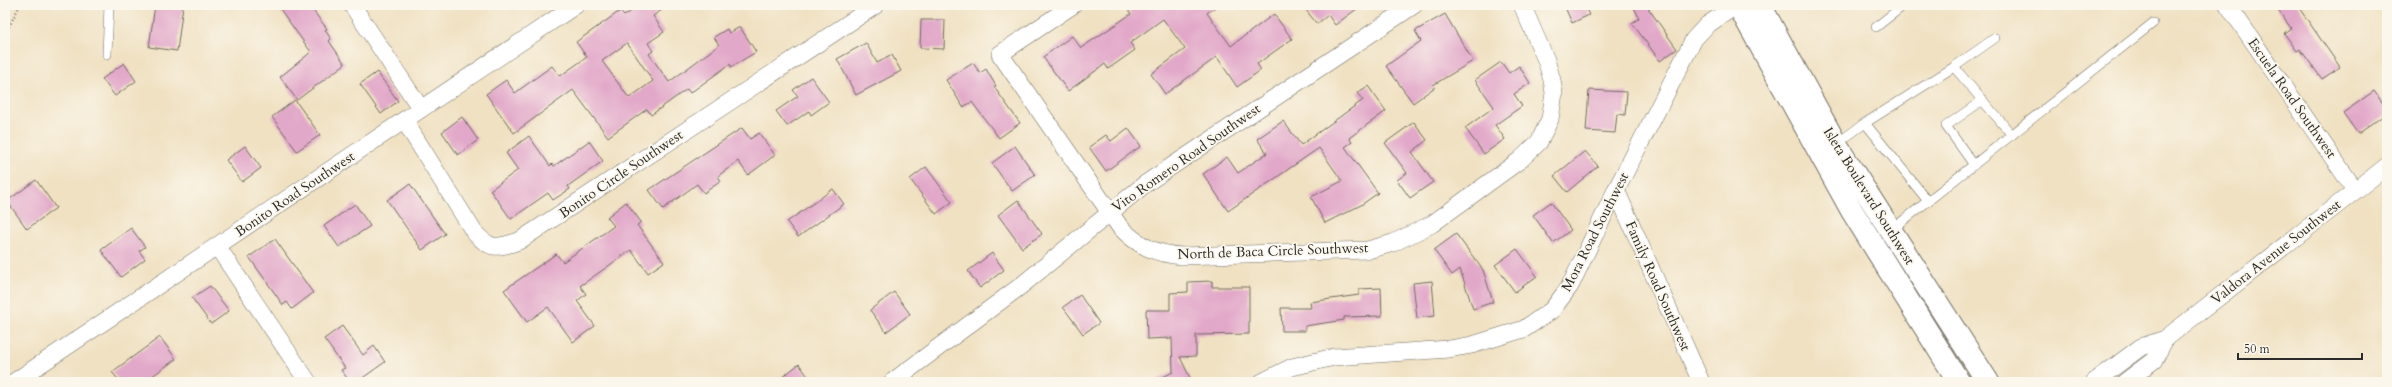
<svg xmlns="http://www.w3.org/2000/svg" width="2392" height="387" font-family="Cardo,serif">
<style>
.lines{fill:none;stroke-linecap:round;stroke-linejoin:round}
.stream{stroke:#58afd5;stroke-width:5}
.building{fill:#e2a8c9;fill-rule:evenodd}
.lane-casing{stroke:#706b60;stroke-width:10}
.street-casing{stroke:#706b60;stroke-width:18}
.secondary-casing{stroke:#706b60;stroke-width:24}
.path{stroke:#706b60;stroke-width:2.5;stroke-dasharray:1 3;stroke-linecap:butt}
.lane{stroke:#fff;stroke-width:9}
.street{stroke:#fff;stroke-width:17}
.secondary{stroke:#fff;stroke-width:22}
.labels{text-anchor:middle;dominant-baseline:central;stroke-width:3.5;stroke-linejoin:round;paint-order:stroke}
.street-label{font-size:14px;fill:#2b2b2b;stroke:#fbf7ec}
</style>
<rect width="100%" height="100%" fill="#fbf7ec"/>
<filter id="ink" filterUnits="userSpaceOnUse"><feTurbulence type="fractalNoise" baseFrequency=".025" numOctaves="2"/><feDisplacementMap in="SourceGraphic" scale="8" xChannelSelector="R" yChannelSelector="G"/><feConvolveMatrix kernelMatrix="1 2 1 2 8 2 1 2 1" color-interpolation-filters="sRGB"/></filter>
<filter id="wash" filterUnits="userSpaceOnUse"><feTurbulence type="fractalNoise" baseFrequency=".012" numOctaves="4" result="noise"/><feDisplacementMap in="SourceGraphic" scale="16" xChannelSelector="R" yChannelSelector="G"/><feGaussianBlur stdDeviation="0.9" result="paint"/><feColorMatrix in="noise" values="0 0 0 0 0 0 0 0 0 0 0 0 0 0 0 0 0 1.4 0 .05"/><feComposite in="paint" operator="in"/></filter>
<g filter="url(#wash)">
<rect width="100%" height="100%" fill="#f0e1c2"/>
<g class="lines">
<polyline class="stream" points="5,16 10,5"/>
</g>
<g id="blocks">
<g class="building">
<polygon points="155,5 183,5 177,51 149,47"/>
<polygon points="277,5 309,5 327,29 325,30 331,39 329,41 345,64 297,100 280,77 311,52"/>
<path d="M640,5H669L653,16L664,32L648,43L653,51L649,54L669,82L719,45L714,37L727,29L729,33L740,27L756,52L731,67L730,64L690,93L687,89L651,115L647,109L608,137L573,90L514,133L486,94L506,80L515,93L552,66L560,76L587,57L576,42L620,11L624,16ZM627,43L653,81L629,98L602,61Z"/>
<polygon points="1124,5 1218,5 1207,13 1231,46 1274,14 1292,39 1257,64 1261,70 1237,87 1217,57 1165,94 1151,74 1185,49 1163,19 1130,43 1135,50 1108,69 1105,64 1068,91 1043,57 1072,36 1081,48 1131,14"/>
<polygon points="1302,5 1362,5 1335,25 1328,15 1317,24"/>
<polygon points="1564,5 1584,5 1589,15 1572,23"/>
<polygon points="1633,5 1646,5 1677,49 1660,61 1632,23 1639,18"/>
<polygon points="2274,5 2297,5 2340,67 2322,79 2300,49 2297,51 2284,33 2291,28"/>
<polygon points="1445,14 1473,61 1433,85 1435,87 1413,103 1386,66 1421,41 1415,31"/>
<polygon points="921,20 945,20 944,49 920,48"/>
<polygon points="866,43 877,63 892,55 901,71 856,95 837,59"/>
<polygon points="1501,62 1509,73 1519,66 1530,83 1514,94 1522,106 1495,125 1505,139 1484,154 1465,128 1494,107 1475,80"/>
<polygon points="124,63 136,81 115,96 102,79"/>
<polygon points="973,63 980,73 986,69 996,86 994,87 1020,123 999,138 972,102 963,107 946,80"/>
<polygon points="377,72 398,101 381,114 360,84"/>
<polygon points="811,77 829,102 811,115 809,111 787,126 776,111 798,96 793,90"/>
<polygon points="1368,86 1386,111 1349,138 1352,142 1345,147 1378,193 1361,205 1325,223 1311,197 1342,181 1319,148 1228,211 1203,174 1227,157 1238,173 1267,153 1257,139 1283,121 1301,145 1363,100 1357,93"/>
<polygon points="1589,90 1627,92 1625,115 1617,114 1615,133 1586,131"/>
<polygon points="2374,91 2387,109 2387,113 2358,134 2343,113"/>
<polygon points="295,100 320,135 297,151 272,117"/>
<polygon points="462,117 478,140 458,155 442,132"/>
<polygon points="1414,122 1427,140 1412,152 1433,182 1410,198 1397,180 1407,173 1385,143"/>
<polygon points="742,128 750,139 759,133 775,155 748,175 738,161 718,176 721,181 704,193 697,184 663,209 649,190"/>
<polygon points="1128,128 1141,146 1106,171 1089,147 1106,135 1111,141"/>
<polygon points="529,136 550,166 552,164 554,166 589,141 603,161 568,186 570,189 553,200 548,193 511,219 490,190 518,170 506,153"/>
<polygon points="245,146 261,168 242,182 226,160"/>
<polygon points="1015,146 1035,175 1012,191 992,163"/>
<polygon points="1585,151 1598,166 1567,192 1554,176"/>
<polygon points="926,167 952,202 936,214 910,179"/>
<polygon points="36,180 56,208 27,229 7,201"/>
<polygon points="410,184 445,234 422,250 387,200"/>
<polygon points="833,189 844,204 798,237 787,222"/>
<polygon points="1018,200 1042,234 1022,248 998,215"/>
<polygon points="626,202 641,222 637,225 664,262 648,273 631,250 580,286 586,294 577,301 595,326 573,342 548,307 527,322 504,290 556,254 563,262 614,226 607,217"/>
<polygon points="1551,202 1571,230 1553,243 1533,215"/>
<polygon points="355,204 370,226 339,247 324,226"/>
<polygon points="131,228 145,247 139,251 145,259 121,277 101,250"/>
<polygon points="1456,234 1483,270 1493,302 1473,309 1460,269 1452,275 1434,250"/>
<polygon points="275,239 313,293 292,309 287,302 283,305 249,257"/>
<polygon points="1517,249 1537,276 1515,292 1495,265"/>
<polygon points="992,253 1004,270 980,288 968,271"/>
<polygon points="1212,281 1212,287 1249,287 1249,334 1196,335 1196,356 1180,357 1192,382 1153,382 1173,372 1172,338 1147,339 1146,310 1170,310 1170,293 1188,292 1188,282"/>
<polygon points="1432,281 1435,316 1417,318 1413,283"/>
<polygon points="210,286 229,311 211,324 192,298"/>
<polygon points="1381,288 1382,316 1344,317 1344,320 1305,326 1305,331 1282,331 1281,308 1311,308 1310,302 1359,295 1359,289"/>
<polygon points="894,292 910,314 886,332 870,310"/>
<polygon points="1080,295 1099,323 1083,334 1063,307"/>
<polygon points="342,326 363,355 374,346 385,362 357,382 350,382 341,370 345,368 324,339"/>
<polygon points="160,337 176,359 144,382 120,382 112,372"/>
<polygon points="799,364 812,382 776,382"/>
</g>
</g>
</g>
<g filter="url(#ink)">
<use href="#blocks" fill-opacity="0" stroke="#706b60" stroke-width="1"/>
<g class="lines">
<defs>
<g id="lane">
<polyline points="1876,27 1904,5"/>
<polyline points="107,54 109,5"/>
<polyline points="1954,67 1995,38"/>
<polyline points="1865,123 1954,67 2012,135"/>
<polyline points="1835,145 1865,123 1928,201"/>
<polyline points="1974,165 1946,126 1983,100"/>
<polyline points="1890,231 2153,23"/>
</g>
<g id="street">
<polyline points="352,5 421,109"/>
<path d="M1073,5L1000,54L1120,227C1138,246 1156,254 1182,256L1368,250L1393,243L1432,224L1520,160L1539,142L1550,119L1554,93L1552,80L1546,60L1522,5"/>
<polyline points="2228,5 2355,190"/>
<path d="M404,120L474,232C491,251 497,248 519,241L876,5"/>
<polyline points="1616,190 1701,382"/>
<polyline points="217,246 308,382"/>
<polyline points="14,382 576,5"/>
<polyline points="892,382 1022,285 1145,184 1414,5"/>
<polyline points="1262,382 1292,367 1334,357 1449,349 1472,345 1524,329 1552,310 1570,286 1616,190 1694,39 1707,25 1737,5"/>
<polyline points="2094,382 2141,347 2165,339 2387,166"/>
<polyline points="2125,382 2154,360 2165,339"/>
</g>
<g id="secondary">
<polyline points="1738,5 1852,211 1959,382"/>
<polyline points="1760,5 1838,148 1988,382"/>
</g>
</defs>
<use href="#lane" class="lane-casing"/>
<use href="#street" class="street-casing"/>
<use href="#secondary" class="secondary-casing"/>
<polyline class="path" points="5,34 20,5"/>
<use href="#lane" class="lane"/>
<use href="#street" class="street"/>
<use href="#secondary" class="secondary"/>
</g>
</g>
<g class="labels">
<g class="street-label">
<text transform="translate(2292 98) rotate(55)">Escuela Road Southwest</text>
<text transform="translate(1186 158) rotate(-35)">Vito Romero Road Southwest</text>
<text transform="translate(621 174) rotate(-34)">Bonito Circle Southwest</text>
<text transform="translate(295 194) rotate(-34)">Bonito Road Southwest</text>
<text transform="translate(1869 196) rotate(58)">Isleta Boulevard Southwest</text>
<text transform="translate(1595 232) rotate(-63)">Mora Road Southwest</text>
<text transform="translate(1273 251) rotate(-2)">North de Baca Circle Southwest</text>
<text transform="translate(2276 252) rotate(-38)">Valdora Avenue Southwest</text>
<text transform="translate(1658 286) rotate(66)">Family Road Southwest</text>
</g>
</g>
<rect width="2392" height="387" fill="none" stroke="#fbf7ec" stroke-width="20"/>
<path d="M2238 353v6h124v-6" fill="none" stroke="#2b2b2b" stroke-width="2"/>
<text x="2244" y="353" font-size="12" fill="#2b2b2b" stroke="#fbf7ec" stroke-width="3" paint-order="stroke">50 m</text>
</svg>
